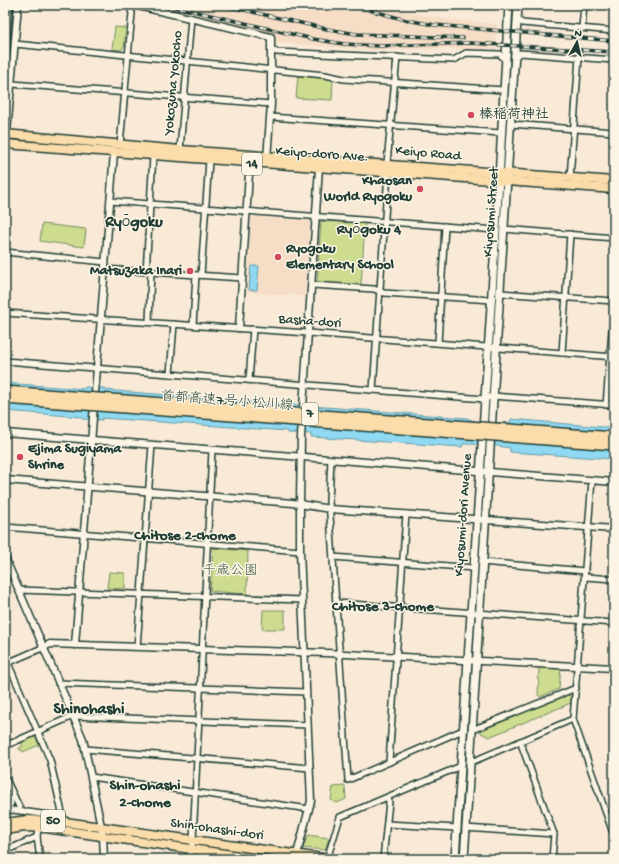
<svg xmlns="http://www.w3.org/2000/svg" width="619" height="864" font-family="'Gochi Hand','Klee One',sans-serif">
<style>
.built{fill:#f5ddc6}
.green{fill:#cddc8f;stroke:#768c62}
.water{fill:#90d9f2;stroke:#639ba6}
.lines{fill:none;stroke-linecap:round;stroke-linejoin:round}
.minor-casing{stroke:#1f3d34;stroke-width:8}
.tertiary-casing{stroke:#1f3d34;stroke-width:9}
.secondary-casing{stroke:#1f3d34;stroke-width:10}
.primary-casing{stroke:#1f3d34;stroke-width:11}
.trunk-casing{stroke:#1f3d34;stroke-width:11}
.minor{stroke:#fcf5e5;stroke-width:5}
.tertiary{stroke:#fcf5e5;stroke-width:6}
.secondary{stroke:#fcf5e5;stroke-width:7}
.primary{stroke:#fbddab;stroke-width:8}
.trunk{stroke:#fbddab;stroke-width:8}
.rail-casing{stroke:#1f3d34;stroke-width:3.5}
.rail{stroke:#fcf5e5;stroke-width:2;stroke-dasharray:6;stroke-linecap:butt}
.motorway-bridge-casing{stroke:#1f3d34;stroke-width:12;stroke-linecap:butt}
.motorway-bridge{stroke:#fbddab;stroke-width:9}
.poi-dot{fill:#d1495b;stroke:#fcf5e5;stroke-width:1.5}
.labels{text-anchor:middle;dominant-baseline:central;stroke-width:3;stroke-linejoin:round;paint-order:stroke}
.shield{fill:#fcf5e5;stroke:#617469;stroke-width:1}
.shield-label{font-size:13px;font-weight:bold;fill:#1f3d34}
.street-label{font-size:14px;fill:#1f3d34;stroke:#fcf5e5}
.poi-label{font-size:14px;font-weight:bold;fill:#1f3d34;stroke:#fcf5e5;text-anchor:start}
.park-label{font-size:14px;fill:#425d46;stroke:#fcf5e5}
.neighbourhood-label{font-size:15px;font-weight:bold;fill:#1f3d34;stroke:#fcf5e5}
.quarter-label{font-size:16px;font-weight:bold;fill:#1f3d34;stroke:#fcf5e5}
</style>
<rect width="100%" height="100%" fill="#f9ead7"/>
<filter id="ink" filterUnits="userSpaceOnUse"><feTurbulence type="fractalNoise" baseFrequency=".025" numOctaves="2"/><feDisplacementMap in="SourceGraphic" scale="8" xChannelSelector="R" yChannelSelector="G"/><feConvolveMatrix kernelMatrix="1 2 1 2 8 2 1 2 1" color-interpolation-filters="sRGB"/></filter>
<g filter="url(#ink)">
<g class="built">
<polygon points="149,5 320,5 356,13 357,12 339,5 373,5 449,20 497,24 495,48 374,50 277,43 275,34"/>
<polygon points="254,217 310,221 305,296 247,292 251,218"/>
</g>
<g class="green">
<polygon points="115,27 126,28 124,47 121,50 112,49"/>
<polygon points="298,76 333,79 332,100 296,98"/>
<polygon points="321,221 365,223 361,285 317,283"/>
<polygon points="42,224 86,229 84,247 40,241"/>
<polygon points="213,548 248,551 247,594 210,591"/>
<polygon points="109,572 125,573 125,589 107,588"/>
<polygon points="263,610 285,610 285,629 262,629"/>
<polygon points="539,667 561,668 559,689 540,697 538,695"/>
<polygon points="568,694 571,697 571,703 489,737 481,733 481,729"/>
<polygon points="33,736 35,737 39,745 23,752 22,750 20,750 19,748 23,746 21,742"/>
<polygon points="345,786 346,799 337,803 331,800 333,787"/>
<polygon points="308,835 329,838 325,850 303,848"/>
</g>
<g class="water">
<polygon points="251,266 259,266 257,290 249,290"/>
<path d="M5,383L84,389L85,387L104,388V390L467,418C478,424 498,423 511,422V419L614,428V459L510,452V448C494,445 479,444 463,444L462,447L311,437V434L288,433V431L102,418V420L82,419V417L5,411Z"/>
</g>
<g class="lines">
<defs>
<g id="minor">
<polyline points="517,19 522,23 614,31"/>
<polyline points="582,28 584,5"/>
<polyline points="15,44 325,75 344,79 504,90"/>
<polyline points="272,49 276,52 454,60 466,53 500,54 505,60"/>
<polyline points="515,57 520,53 614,60"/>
<polyline points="12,84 271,104"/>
<polyline points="270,117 501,133"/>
<polyline points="511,124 614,132"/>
<polyline points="120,145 132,13 129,5"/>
<polyline points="180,150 191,18"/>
<polyline points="387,163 397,57"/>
<polyline points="570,178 579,57"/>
<polyline points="110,201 496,230"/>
<polyline points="504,229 614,238"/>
<polyline points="5,252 105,262"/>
<polyline points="104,269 242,278"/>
<polyline points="146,272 153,156"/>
<polyline points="201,275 209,160"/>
<polyline points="312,285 374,289 384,293 492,300"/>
<polyline points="500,293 614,301"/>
<polyline points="5,313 308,333 614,357"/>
<polyline points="149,322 151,272"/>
<polyline points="193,325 196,275"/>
<polyline points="438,343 445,226"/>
<polyline points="562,353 570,234"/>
<polyline points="5,361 485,399 493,396 614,405"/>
<polyline points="170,374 174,324"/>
<polyline points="249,380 253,329"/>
<polyline points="373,390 388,173"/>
<polyline points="606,405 614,305"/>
<polyline points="331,459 329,501 348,780 463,730"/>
<polyline points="592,480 573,719 614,836"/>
<polyline points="5,527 300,551"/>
<polyline points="333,557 474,568"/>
<polyline points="482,562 585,571"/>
<polyline points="585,577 614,579"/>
<polyline points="19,590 302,600"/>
<polyline points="337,603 614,623"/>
<polyline points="137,647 152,445"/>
<polyline points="5,656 50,760 63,817"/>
<polyline points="5,664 42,648"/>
<polyline points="58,683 306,692"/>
<polyline points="472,730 576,688"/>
<polyline points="520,741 554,834 552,859"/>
<polyline points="5,746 73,716 308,725"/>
<polyline points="85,749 310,768"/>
<polyline points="389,762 406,514"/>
<polyline points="469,763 573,719"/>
<polyline points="5,777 21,811 63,817 64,819"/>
<polyline points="91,777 309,809"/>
<polyline points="5,800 11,797"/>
<polyline points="6,812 12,810 21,811"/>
<polyline points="5,814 11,803 11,794"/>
<polyline points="387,824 457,828"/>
<polyline points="38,827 37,837 40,859"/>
<polyline points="465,828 554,834"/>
<polyline points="5,851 37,837"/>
<polyline points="190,859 193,840 212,450"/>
<polyline points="327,859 340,817 461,766"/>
<polyline points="383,859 389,802 388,797"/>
</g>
<g id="tertiary">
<polyline points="134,5 271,37 271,104 267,159"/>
<polyline points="5,51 9,5"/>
<polyline points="6,144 18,5"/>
<polyline points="239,328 250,158"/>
<polyline points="5,433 614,482"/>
<polyline points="5,480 293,503 330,509 614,529"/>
<polyline points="5,558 83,739 103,836 104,859"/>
<polyline points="75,645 114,153"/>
<polyline points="42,648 50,644 326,653 614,668"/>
<polyline points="297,854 311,801 300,551 300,504 301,437 319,168"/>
</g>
<g id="secondary">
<polyline points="455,859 496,230 509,5"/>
<polyline points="464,859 518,5"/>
</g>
<g id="primary">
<polyline points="5,823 28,820 65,822 329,859"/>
<polyline points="5,830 25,827 46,828 260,859"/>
</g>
<g id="trunk">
<polyline points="5,134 180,150 614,181"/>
<polyline points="5,144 614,189"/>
</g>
</defs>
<use href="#minor" class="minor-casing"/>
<use href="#tertiary" class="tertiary-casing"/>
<use href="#secondary" class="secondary-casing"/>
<use href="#primary" class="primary-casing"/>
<use href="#trunk" class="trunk-casing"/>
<use href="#minor" class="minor"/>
<use href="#tertiary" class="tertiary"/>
<use href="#secondary" class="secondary"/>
<use href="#primary" class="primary"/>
<use href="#trunk" class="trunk"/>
<defs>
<g id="rail">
<polyline points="167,5 313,39 344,44 379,46 471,43 614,52"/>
<polyline points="222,5 327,29 357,34 463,38"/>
<polyline points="351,5 406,20 435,25 614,41"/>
</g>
</defs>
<use href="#rail" class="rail-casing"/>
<use href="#rail" class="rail"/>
<defs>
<g id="motorway-bridge">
<polyline points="5,391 614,437"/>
<polyline points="5,399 614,445"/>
</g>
</defs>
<use href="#motorway-bridge" class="motorway-bridge-casing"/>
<use href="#motorway-bridge" class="motorway-bridge"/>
</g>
</g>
<g class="poi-dot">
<circle cx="471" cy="115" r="4"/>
<circle cx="420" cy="189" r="4"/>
<circle cx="278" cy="257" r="4"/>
<circle cx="190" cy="271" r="4"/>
<circle cx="20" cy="457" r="4"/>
</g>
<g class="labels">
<g class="shield">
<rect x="242" y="153" width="20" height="22" rx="3"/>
<rect x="302" y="403" width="16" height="22" rx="3"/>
<rect x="41" y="810" width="24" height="22" rx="3"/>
</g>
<g class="shield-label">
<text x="252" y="164">14</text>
<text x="310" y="414">7</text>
<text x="53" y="821">50</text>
</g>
<g class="street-label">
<text transform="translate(174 83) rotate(-85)">Yokozuna Yokocho</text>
<text transform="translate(428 154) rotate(5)">Keiyo Road</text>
<text transform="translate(322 155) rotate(4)">Keiyo-doro Ave.</text>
<text transform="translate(492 212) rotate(-86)">Kiyosumi Street</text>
<text transform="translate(310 322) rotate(4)">Basha-dori</text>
<text transform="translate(227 402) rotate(4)">首都高速7号小松川線</text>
<text transform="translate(464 515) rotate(-86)">Kiyosumi-dori Avenue</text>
<text transform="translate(217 830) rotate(8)">Shin-ohashi-dori</text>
</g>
<g class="poi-label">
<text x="479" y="115">榛稲荷神社</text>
<text x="412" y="181" text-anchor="end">Khaosan<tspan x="412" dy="16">World Ryogoku</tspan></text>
<text x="286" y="249">Ryogoku<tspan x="286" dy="16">Elementary School</tspan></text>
<text x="182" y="271" text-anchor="end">Matsuzaka Inari</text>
<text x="28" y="449">Ejima Sugiyama<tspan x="28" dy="16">Shrine</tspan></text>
</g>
<g class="park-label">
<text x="230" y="571">千歳公園</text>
</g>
<g class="neighbourhood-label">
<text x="369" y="230">Ryōgoku 4</text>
<text x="185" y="536">Chitose 2-chome</text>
<text x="383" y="607">Chitose 3-chome</text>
<text x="145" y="786">Shin-ohashi<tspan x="145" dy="17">2-chome</tspan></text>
</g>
<g class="quarter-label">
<text x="134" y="223">Ryōgoku</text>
<text x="89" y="710">Shinohashi</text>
</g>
</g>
<rect width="619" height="864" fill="none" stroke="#fcf5e5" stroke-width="20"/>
<rect x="10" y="10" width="599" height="844" fill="none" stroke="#1f3d34" stroke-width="1.5" filter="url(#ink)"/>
<g transform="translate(577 42) rotate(8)" stroke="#fcf5e5" stroke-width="3" paint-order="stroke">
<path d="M0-3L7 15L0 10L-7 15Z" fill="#1f3d34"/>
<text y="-6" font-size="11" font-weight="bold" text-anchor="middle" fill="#1f3d34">N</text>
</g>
</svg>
